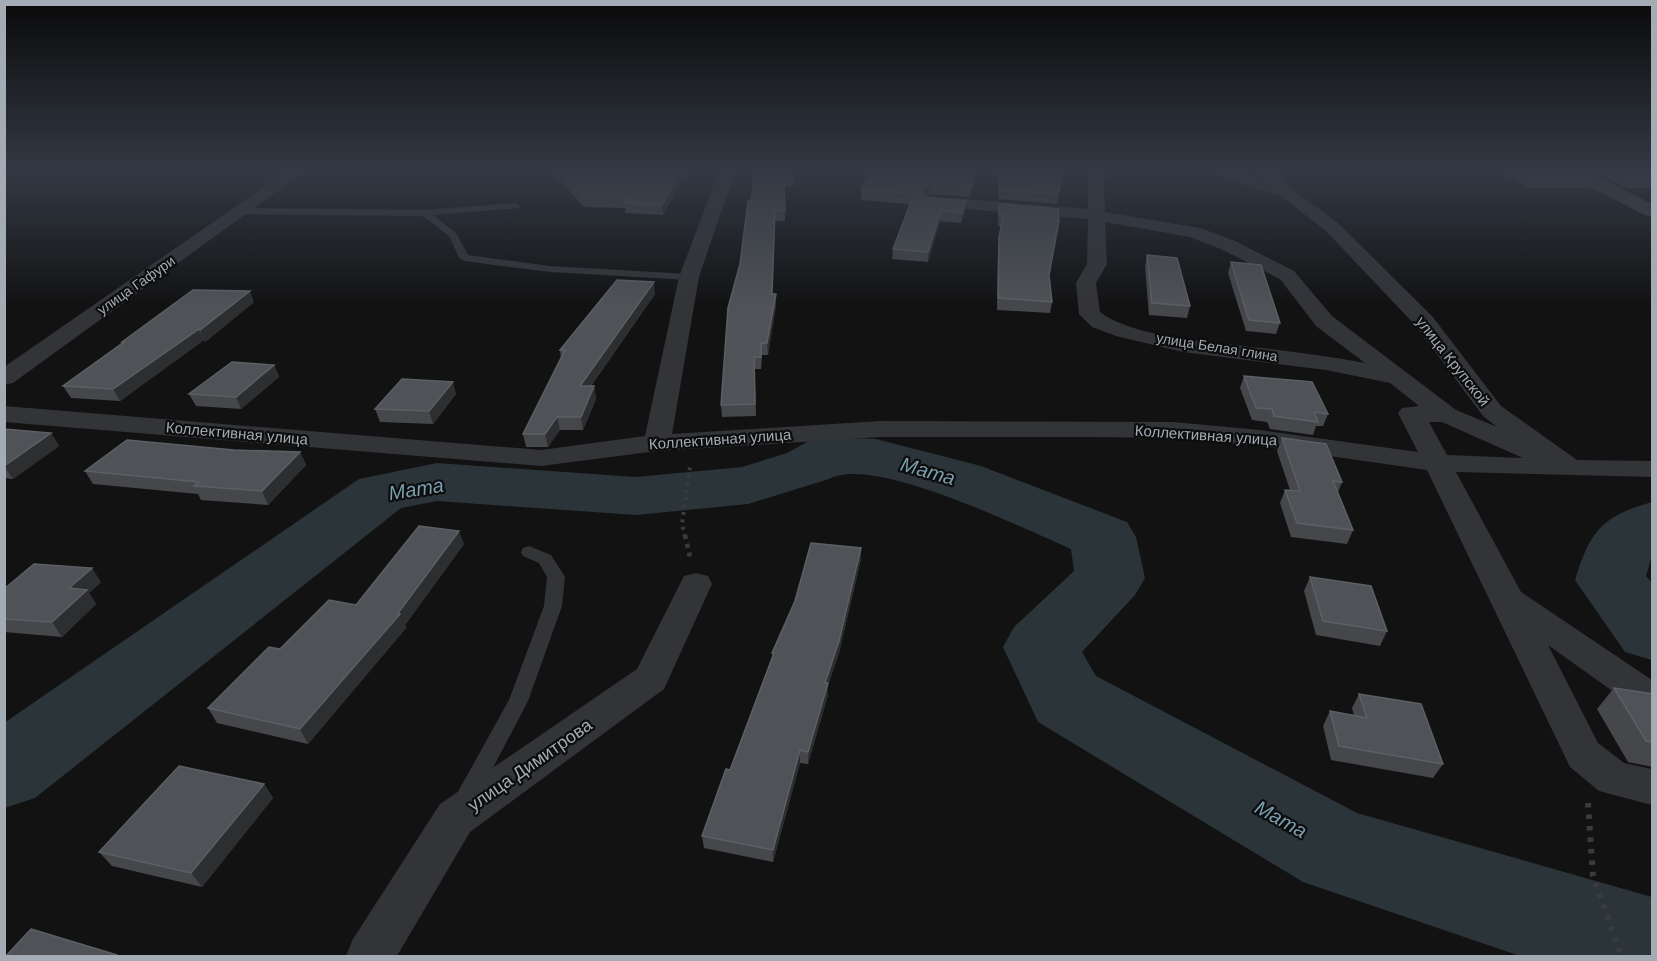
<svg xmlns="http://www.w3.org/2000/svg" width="1657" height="961" font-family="Arial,sans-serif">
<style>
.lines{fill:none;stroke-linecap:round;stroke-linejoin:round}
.river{fill:#2a3439;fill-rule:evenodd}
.path-far2{stroke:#393b3f;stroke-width:4;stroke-dasharray:3 4.5;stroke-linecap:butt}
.path-far1{stroke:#393b3f;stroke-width:4.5;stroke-dasharray:4 5;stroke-linecap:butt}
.path{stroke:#393b3f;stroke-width:6;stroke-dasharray:4.5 7;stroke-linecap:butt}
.lane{fill:#333438;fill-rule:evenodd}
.street{fill:#333438;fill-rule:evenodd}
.secondary{fill:#414448;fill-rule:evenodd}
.wall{fill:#45474b}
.shaded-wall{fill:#2c2e30}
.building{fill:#4f5256;stroke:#5c6065;stroke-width:1.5}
.labels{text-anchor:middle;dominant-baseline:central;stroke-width:4.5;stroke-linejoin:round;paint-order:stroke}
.far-street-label{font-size:14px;fill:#a3abb4;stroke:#0d0d0e}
.street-label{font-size:15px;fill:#a3abb4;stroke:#0d0d0e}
.near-street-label{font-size:18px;fill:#a3abb4;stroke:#0d0d0e}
.near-water-label{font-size:20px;font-style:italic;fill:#799faf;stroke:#0d0d0e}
</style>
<rect width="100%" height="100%" fill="#121213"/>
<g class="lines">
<g class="river">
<path d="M828,437L876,439L981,466L1127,522L1136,537L1145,578L1135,595L1082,652L1096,676L1357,813L1652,897V956H1520L1303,882L1038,722L1003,647L1014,627L1074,571L1071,549C1024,529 873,454 829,479L748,504L636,515L437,501L401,508L35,798L4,808V723L359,479L437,463L636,477L742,467L787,453L807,442Z"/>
<path d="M1652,502V555L1646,576L1652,583V660L1625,652L1575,580C1590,532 1601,516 1652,502Z"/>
</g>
<polyline class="path-far2" points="685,537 682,524 690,467"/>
<polyline class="path-far1" points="685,535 690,557"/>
<polyline class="path" points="1588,803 1593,876 1621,956"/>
<g class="lane">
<polygon points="516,203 520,206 519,208 433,215 456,233 468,255 550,266 689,274 694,277 689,280 550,272 464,261 459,258 449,236 423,216 240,214 235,211 240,208 425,210"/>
<polygon points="529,546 551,555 565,577 562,606 528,701 474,804 466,807 458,804 455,797 509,700 544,606 547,577 539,563 523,556 521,552 523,548"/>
</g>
<g class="street">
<polygon points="287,171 305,171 13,383 4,385 4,367"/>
<path d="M719,171H735L699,277L672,434L880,421L1173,422L1260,430L1418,452L1398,413L1402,408L1419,406L1390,383L1326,370L1183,352L1116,336L1092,327L1079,314L1076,283L1087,264L1088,219L929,206L921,201L929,196L1088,209V181L1093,171H1109L1104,181L1105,212L1200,228L1235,241L1294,271L1332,316L1456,410L1497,427L1483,416L1416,326L1326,231L1281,196L1214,174L1212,171H1236L1265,181L1256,171H1273L1293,190L1338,223L1432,316L1501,406L1577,460L1652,461V477L1456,472L1521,592L1652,680V714L1639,710L1548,645L1598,743L1624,763L1652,769V805L1599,791L1570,767L1427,470L1260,446L1173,438L1094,437H880L657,451L541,466L4,422V406L541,450L645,436L679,277ZM1105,222L1190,237L1221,249L1280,279L1316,326L1365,363C1327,356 1290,351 1251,347C1211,342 1132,337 1100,312L1096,283L1107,264ZM1429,422H1442L1523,458L1447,455Z"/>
<polygon points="696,573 708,576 712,584 664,689 470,832 397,956 346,956 353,939 440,804 637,669 684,576"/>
</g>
<polygon class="secondary" points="1564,171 1587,171 1652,204 1652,217 1645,215 1567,175"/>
</g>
<g class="wall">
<polygon points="554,171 687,171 663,215 625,213 625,208 584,207 555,176"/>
<polygon points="793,171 794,186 784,187 785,221 775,221 772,294 776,294 776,305 768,355 762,355 761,369 755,369 756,416 722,417 721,405 740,264 751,201 758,177"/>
<polygon points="871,171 978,171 970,197 929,194 926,196 929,198 966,201 965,211 961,223 940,221 928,262 892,259 893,249 910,204 861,200 861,190"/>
<polygon points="998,171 1064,171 1057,204 998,199"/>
<polygon points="1498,171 1577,171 1592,179 1587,188 1528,188"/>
<polygon points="1592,171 1653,171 1653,188 1626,188"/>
<polygon points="999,204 1049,276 1052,302 1050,313 997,310 998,248 1001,226 998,226"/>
<polygon points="1147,255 1190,306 1187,318 1149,315 1145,266"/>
<polygon points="1231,262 1280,323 1276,334 1246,331 1228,273"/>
<polygon points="655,294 591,386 594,386 596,399 583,430 560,430 548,447 526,447 523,434 561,358 560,350"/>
<polygon points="254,302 205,342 204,340 120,401 71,398 63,386 122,343 122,342"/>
<polygon points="274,365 279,377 241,409 196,406 189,394"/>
<polygon points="1244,376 1328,414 1323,426 1316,426 1313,435 1270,429 1267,422 1252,420 1240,388"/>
<polygon points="456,394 433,424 380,422 375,409"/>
<polygon points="4,429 51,433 59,446 13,479 4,478"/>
<polygon points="1282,438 1342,482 1338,492 1353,530 1347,544 1291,537 1280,503 1285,490 1290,490 1277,451"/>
<polygon points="234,450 300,452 306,465 268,505 201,500 198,494 93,484 85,471"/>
<polygon points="464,544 405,625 406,628 308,744 217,723 208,708 280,649 356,605"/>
<polygon points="861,559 839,653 828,685 828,695 808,764 800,763 773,862 704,848 702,836 730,770 773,657 772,653"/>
<polygon points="1310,577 1387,631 1380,646 1316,635 1304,591"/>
<polygon points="101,582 89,593 96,604 62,637 4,632 4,589"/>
<polygon points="1614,688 1653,694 1653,767 1628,762 1597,709"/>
<polygon points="1359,694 1443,764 1433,778 1331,760 1323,726 1330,711 1354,715 1352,708"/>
<polygon points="264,784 273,798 202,887 112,866 99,852"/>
</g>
<g class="shaded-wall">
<polygon points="681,171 687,171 663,215 662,205"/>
<polygon points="976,171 978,171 970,197 971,188"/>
<polygon points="930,184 929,194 919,200 919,191"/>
<polygon points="966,201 965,211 961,223 962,213"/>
<polygon points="775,211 775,221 772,305 772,294"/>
<polygon points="941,211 940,221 928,262 928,252"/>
<polygon points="654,282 655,294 582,398 580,386"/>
<polygon points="250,291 254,302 205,342 200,330"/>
<polygon points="776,294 776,305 768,355 767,343"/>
<polygon points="199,329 204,340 120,401 113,389"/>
<polygon points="274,365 279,377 241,409 236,397"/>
<polygon points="453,382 456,394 433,424 429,411"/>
<polygon points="594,386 596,399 583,430 581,417"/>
<polygon points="557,417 560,430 548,447 545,434"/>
<polygon points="51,433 59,446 13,479 4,466"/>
<polygon points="300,452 306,465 268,505 262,491"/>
<polygon points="459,531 464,544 405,625 406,628 308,744 300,729"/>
<polygon points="861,548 861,559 839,653 828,685 828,695 808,764 808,752 825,683"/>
<polygon points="92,568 101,582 89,593 96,604 62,637 52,622 69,588"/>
<polygon points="800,750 800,763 773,862 773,850"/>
<polygon points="264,784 273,798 202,887 191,873"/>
</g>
<g class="building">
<polygon points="557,171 681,171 662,205 624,203 628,198 583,198"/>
<polygon points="759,171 793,171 793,177 784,178 785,211 775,211 772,294 776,294 767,343 761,343 761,357 754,357 755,404 721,405 728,308 740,264 748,201 751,201 754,177 758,177"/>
<polygon points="871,171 976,171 971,188 930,184 919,191 929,198 966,201 962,213 941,211 928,252 893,249 914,194 861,190"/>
<polygon points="999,171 1063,171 1058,194 999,190"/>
<polygon points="1519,171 1577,171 1592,179 1533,178"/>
<polygon points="1615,171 1653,171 1653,179 1631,179"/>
<polygon points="999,204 1058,209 1059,221 1049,275 1052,302 998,298 999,237 1003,216 999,215"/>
<polygon points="1147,255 1177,258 1190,306 1152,303"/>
<polygon points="1231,262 1261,265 1280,323 1249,320"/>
<polygon points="617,280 654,282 580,386 594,386 581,417 557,417 545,434 523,434 565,350 560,350"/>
<polygon points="193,290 250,291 200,330 199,329 113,389 63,386 124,342 122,342"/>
<polygon points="232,362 274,365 236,397 189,394"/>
<polygon points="1244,376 1312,382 1328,414 1314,412 1318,422 1274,416 1272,409 1256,408"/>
<polygon points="402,379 453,382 429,411 375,409"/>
<polygon points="4,429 51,433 4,466"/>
<polygon points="1282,438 1326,444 1342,482 1333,481 1353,530 1297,523 1285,490 1300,491"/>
<polygon points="127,440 234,450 300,452 262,491 194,486 199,482 85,471"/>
<polygon points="419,526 459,531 398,613 400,614 300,729 208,708 269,647 280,649 329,600 356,605"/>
<polygon points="811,543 861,548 839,641 825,683 828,683 808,752 800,750 773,850 702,836 726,769 730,770 774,653 772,653 795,601"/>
<polygon points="34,564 92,568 69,588 87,590 52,622 4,619 4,589"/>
<polygon points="1310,577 1371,586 1387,631 1323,621"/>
<polygon points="1614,688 1653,694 1653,742 1646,741"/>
<polygon points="1359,694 1421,704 1443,764 1339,746 1330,711 1367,718"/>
<polygon points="179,766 264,784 191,873 99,852"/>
<polygon points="31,929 117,955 116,957 5,957"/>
</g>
<linearGradient id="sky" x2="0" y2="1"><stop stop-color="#0a0a0a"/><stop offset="0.56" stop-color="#333944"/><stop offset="1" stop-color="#333944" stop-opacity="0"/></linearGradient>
<rect width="1657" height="306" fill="url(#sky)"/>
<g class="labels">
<g class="far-street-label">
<text transform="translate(136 285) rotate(-35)">улица Гафури</text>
<text transform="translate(1217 347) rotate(9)">улица Белая глина</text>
</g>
<g class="street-label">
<text transform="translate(1453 361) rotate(52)">улица Крупской</text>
<text transform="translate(237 433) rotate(5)">Коллективная улица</text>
<text transform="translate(1206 435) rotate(4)">Коллективная улица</text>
<text transform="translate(720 439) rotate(-4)">Коллективная улица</text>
</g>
<g class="near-street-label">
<text transform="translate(530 765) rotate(-35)">улица Димитрова</text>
</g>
<g class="near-water-label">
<text transform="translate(928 471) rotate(16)">Мата</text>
<text transform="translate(416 489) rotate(-9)">Мата</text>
<text transform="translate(1281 819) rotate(29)">Мата</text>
</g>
</g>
<rect width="1657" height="961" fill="none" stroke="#a3abb4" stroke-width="12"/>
</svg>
